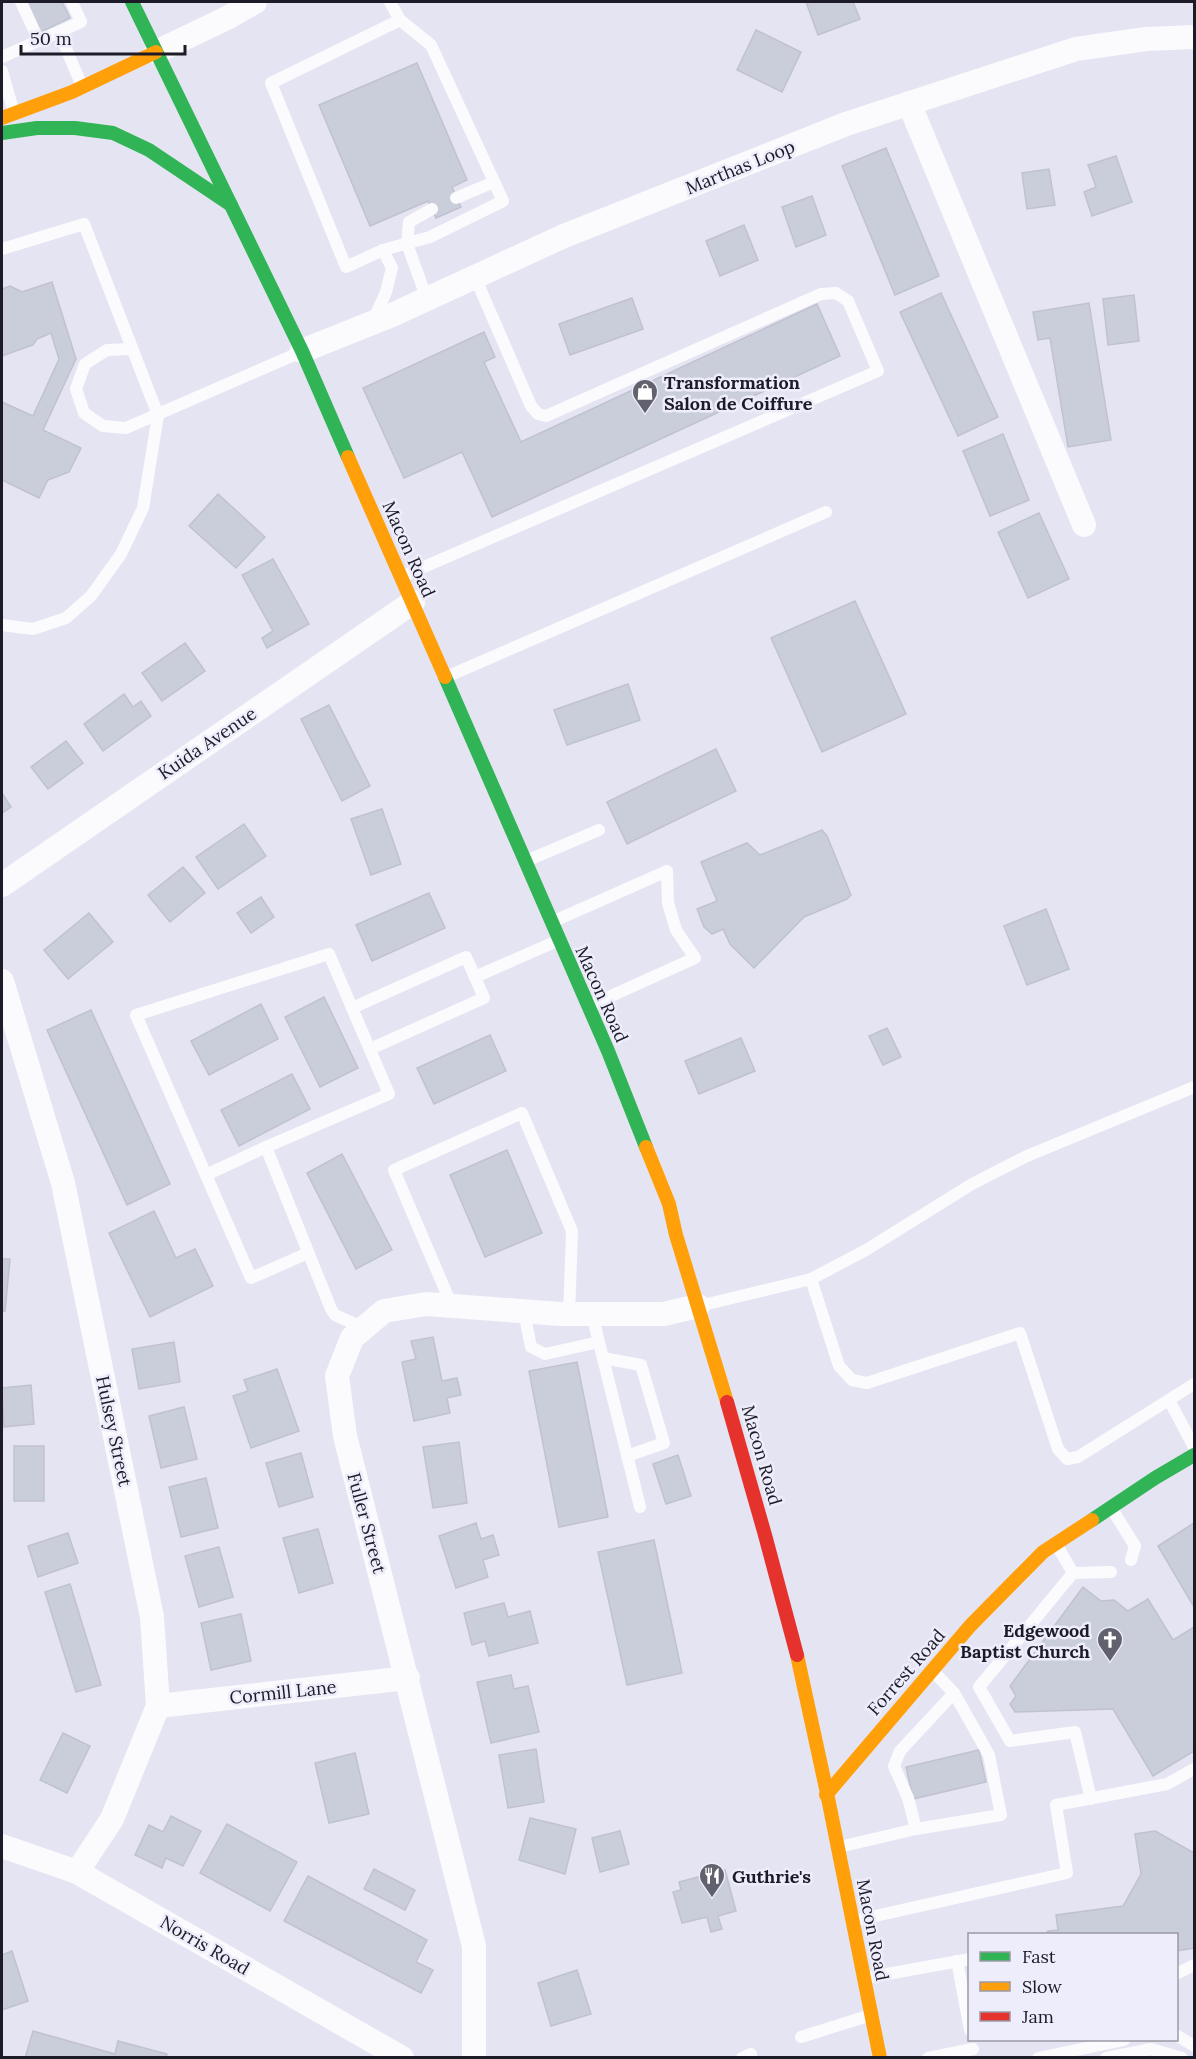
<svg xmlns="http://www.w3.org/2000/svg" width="1196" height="2059" font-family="Lora,serif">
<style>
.building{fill:#cacdda;stroke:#c0c2cf;stroke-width:1.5}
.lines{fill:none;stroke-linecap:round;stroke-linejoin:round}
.lane{stroke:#fbfbfd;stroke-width:12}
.street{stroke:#fbfbfd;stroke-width:24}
.fast{stroke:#30b455;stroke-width:14}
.slow{stroke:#ff9f0a;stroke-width:14}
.jam{stroke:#e5322d;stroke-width:14}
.labels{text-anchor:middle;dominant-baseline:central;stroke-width:5;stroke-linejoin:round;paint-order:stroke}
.street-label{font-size:18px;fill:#1c1b27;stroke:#eeedfb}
.poi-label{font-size:18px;font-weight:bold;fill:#1c1b27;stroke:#eeedfb;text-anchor:start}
</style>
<rect width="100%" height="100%" fill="#e5e4f3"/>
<g class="building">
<polygon points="26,2 62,2 70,18 41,32"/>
<polygon points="806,2 853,2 860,19 818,35"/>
<polygon points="756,30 801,52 782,92 737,70"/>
<polygon points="417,63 467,180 452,187 461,207 436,218 428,201 370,226 319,105"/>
<polygon points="886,148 939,276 895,295 842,166"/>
<polygon points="1116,156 1132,202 1092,216 1084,192 1096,187 1088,165"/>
<polygon points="1049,169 1055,205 1027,209 1022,173"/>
<polygon points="812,196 826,235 796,247 782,207"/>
<polygon points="744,225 758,260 720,276 706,241"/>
<polygon points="52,282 76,359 43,430 81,448 69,472 48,480 39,498 2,480 2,402 33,416 59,359 51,333 37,339 33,345 2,356 2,289 10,286 22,292"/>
<polygon points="941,293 998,417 958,436 900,312"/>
<polygon points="1134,295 1139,341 1108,345 1103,299"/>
<polygon points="632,298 643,329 570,355 559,324"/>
<polygon points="1089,303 1111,440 1068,447 1050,338 1038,340 1033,312"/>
<polygon points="817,304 840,356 492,517 462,452 404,478 363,388 484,332 495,357 484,362 521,442"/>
<polygon points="1003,434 1029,500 990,516 963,451"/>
<polygon points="218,494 265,537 236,568 189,526"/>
<polygon points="1039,513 1069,579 1028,598 998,532"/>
<polygon points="273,559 309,624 267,648 262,638 273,631 242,575"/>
<polygon points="855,601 906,714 822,752 771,638"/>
<polygon points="185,643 205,671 162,701 142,673"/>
<polygon points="628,684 640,720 567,745 554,710"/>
<polygon points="124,694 133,707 141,701 151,716 103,751 84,724"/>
<polygon points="329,705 370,786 342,801 301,719"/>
<polygon points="66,741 83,763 48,789 31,767"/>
<polygon points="716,749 736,791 627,844 607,802"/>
<polygon points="2,793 11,807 2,813"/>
<polygon points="382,809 401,864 371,875 351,819"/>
<polygon points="244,824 266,856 218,889 196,857"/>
<polygon points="822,830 827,836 851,895 847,899 804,917 754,968 730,944 723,929 712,934 704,927 697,909 717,901 701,862 747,843 760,855"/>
<polygon points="183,867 205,893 170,922 148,895"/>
<polygon points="429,893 445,928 372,961 356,925"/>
<polygon points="261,897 274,917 251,933 237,913"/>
<polygon points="1046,909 1069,969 1027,985 1004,926"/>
<polygon points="89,913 113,942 68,979 44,950"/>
<polygon points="324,997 358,1068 320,1087 285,1017"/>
<polygon points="261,1004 278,1039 209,1075 191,1041"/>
<polygon points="91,1010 170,1184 127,1205 47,1030"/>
<polygon points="887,1028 901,1057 883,1065 869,1036"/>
<polygon points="490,1035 506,1071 434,1104 417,1068"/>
<polygon points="741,1038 755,1071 699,1094 685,1061"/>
<polygon points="292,1074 310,1109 239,1146 221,1110"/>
<polygon points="507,1150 542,1233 485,1257 450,1175"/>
<polygon points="342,1154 392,1250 356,1269 307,1173"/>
<polygon points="154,1211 176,1258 195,1249 213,1286 150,1317 109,1233"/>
<polygon points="2,1259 10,1259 5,1311 2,1311"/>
<polygon points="433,1337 442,1381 457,1378 461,1395 447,1398 450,1413 414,1421 402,1362 416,1359 411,1341"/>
<polygon points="174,1342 180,1382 139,1389 132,1349"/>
<polygon points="577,1362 608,1517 559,1527 529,1371"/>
<polygon points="277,1369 299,1431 251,1448 233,1396 248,1391 244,1380"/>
<polygon points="31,1385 34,1424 4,1427 2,1388"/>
<polygon points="184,1407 197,1459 161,1468 149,1416"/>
<polygon points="459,1442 467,1503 433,1508 423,1447"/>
<rect x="14" y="1446" width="30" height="55"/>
<polygon points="301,1453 313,1497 279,1507 266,1463"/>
<polygon points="678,1455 691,1496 666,1504 653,1464"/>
<polygon points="206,1478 218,1528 181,1537 169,1487"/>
<polygon points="476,1523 481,1539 493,1535 499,1555 483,1560 488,1577 456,1588 439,1536"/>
<polygon points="1194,1523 1194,1607 1158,1546"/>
<polygon points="318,1529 333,1583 299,1593 283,1538"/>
<polygon points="68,1533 78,1563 38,1577 28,1546"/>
<polygon points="654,1540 682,1673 627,1685 598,1552"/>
<polygon points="219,1547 233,1597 199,1607 185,1556"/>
<polygon points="70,1584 101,1685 76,1692 45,1592"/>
<polygon points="1083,1587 1101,1601 1114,1600 1128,1611 1148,1599 1173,1640 1194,1627 1194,1751 1153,1776 1113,1709 1015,1712 1010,1704 1016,1696 1010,1686"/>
<polygon points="504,1603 508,1617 530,1611 538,1643 489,1656 485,1641 472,1645 464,1613"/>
<polygon points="241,1614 251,1661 211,1670 201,1623"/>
<polygon points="511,1675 514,1689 528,1686 539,1732 491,1743 477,1682"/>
<polygon points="63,1733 90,1746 67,1793 40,1780"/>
<polygon points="536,1749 544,1802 508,1808 499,1755"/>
<polygon points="979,1750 986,1782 913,1799 906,1767"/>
<polygon points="355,1753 369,1814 329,1823 315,1763"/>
<polygon points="171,1816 201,1831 183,1866 166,1858 162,1868 135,1855 149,1825 163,1832"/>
<polygon points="530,1818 576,1829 565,1874 519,1860"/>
<polygon points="227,1824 297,1862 270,1911 200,1873"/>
<polygon points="620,1831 629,1864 600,1872 592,1838"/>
<polygon points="1155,1831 1194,1853 1194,1948 1176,1951 1176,1934 1046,1934 1048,1931 1058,1930 1056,1915 1123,1906 1141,1874 1135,1834"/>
<polygon points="374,1869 415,1890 405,1910 364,1889"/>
<polygon points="725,1870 736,1911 718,1916 722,1929 711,1932 707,1917 682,1923 673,1892 681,1890 679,1882"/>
<polygon points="308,1876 427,1940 416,1962 433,1970 421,1993 284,1921"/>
<polygon points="12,1951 28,2001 2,2010 2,1955"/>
<polygon points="577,1970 591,2014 551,2026 538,1983"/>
<polygon points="33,2031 115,2054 118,2041 167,2054 166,2058 25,2058"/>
</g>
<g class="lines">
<g class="lane">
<polyline points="21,2 39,41"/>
<polyline points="390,2 400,20 271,83 346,267 383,250 430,237 503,201 431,45 400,20"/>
<polyline points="59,32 82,86"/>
<polyline points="2,57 81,22 72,2"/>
<polyline points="2,71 14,113"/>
<polyline points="456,198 494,182"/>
<polyline points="2,249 84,224 158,415 143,508 121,554 91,596 66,618 33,629 2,625"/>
<polyline points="427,299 407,244 409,222 432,209"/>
<polyline points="373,321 386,292 392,268 383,250"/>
<polyline points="132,349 107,350 85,364 76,389 84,413 103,426 126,428 301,352"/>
<polyline points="403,576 878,371 848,301 836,293 821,294 546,416 538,414 531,406 475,277"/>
<polyline points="446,677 826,512"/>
<polyline points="526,861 599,830"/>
<polyline points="552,922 667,871 668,903 676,930 695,958 589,1006"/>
<polyline points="370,1049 484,998 475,977"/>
<polyline points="266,1147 389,1094 352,1008"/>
<polyline points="206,1175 251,1278 308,1253"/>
<polyline points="811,1279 839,1366 852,1380 867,1383 1020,1333 1058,1449 1067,1459 1078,1457 1194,1384"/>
<polyline points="452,1306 394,1170 522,1113 572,1231 569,1315"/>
<polyline points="699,1306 811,1279 866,1250 972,1184 1027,1156 1194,1087"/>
<polyline points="524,1312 531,1347 545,1354 599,1342"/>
<polyline points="592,1314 640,1507"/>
<polyline points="364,1328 335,1315 331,1309 266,1147 206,1175 136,1015 329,954 352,1008 466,957 475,977 557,941"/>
<polyline points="603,1358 641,1365 664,1443 627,1456"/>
<polyline points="1169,1400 1194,1447"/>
<polyline points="1112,1509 1135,1546 1131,1560"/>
<polyline points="1056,1544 1073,1573 979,1687 1010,1741 1075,1732 1091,1799"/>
<polyline points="1073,1573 1111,1572"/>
<polyline points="916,1829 908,1798 894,1766 900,1751 954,1693 933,1671"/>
<polyline points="839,1847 916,1829 1001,1815 989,1755 954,1693"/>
<polyline points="853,1921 1067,1873 1056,1805 1167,1784 1194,1769"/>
<polyline points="957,1961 970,2030"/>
<polyline points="1176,1974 1194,1965"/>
<polyline points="865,1978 970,1959"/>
<polyline points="1176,2035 1194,2046"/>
<polyline points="801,2037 871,2015"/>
<polyline points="742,2058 751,2054"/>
<polyline points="928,2058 973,2049"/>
<polyline points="1038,2058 1124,2040"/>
<polyline points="1106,2058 1151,2049 1182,2058"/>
</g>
<g class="street">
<polyline points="156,52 227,18 255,2"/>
<polyline points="909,103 1084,525"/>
<polyline points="302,351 392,315 564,236 846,124 1076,49 1146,39 1194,37"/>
<polyline points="2,885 413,602"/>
<polyline points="2,981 63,1183 152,1617 158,1706 112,1819 77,1872"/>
<polyline points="158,1706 408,1678"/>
<polyline points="2,1846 77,1872 402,2058"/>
<polyline points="474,2058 474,1946 345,1436 337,1376 352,1338 384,1311 426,1304 560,1314 664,1314 698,1306"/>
</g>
<g class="fast">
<polyline points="132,2 302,351 348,457"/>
<polyline points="2,133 37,128 75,128 113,133 149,150 231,205"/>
<polyline points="445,677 608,1051 646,1147"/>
<polyline points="1092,1520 1155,1478 1194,1455"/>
</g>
<g class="slow">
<polyline points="2,118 72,92 156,52"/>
<polyline points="348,457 445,677"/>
<polyline points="646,1147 669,1204 676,1235 727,1402"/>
<polyline points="797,1655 827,1793 880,2058"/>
<polyline points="826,1795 970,1626 1043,1552 1092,1520"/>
</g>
<polyline class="jam" points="727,1402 765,1535 797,1655"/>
</g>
<defs>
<symbol id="shop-pin" viewBox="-11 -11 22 30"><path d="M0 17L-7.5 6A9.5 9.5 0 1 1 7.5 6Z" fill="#62616e" stroke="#eeedfb"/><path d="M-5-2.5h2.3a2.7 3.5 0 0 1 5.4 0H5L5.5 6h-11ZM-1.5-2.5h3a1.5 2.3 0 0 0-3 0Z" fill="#fff"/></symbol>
<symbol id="church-pin" viewBox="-11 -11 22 30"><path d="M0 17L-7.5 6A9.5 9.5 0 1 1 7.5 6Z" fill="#62616e" stroke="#eeedfb"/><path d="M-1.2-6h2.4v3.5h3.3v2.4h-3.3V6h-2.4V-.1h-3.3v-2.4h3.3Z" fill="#fff"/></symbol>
<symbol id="restaurant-pin" viewBox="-11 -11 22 30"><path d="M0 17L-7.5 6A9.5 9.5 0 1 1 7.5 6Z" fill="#62616e" stroke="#eeedfb"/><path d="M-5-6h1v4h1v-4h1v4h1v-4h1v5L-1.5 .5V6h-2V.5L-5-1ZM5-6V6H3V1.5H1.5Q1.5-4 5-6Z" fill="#fff"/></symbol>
</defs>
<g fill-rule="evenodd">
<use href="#shop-pin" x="630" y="377" width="30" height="40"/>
<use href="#church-pin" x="1095" y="1625" width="30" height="40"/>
<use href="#restaurant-pin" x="697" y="1861" width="30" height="40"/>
</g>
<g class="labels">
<g class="street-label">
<text transform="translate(740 167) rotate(-22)">Marthas Loop</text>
<text transform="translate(409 549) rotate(66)">Macon Road</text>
<text transform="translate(207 743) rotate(-34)">Kuida Avenue</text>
<text transform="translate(602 994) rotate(66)">Macon Road</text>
<text transform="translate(114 1431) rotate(78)">Hulsey Street</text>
<text transform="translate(762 1455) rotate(74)">Macon Road</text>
<text transform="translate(367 1523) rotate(75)">Fuller Street</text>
<text transform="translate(906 1672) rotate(-49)">Forrest Road</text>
<text transform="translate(283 1692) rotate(-6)">Cormill Lane</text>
<text transform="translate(873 1930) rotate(79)">Macon Road</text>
<text transform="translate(205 1945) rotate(30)">Norris Road</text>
</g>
<g class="poi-label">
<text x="664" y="382">Transformation<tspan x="664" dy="21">Salon de Coiffure</tspan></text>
<text x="1090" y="1630" text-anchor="end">Edgewood<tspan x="1090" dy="21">Baptist Church</tspan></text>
<text x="732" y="1876">Guthrie's</text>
</g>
</g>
<rect width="1196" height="2059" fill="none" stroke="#1c1b27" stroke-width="6"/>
<rect x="968" y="1933" width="210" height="108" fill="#eeedfb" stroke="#9a99a6" stroke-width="1.5"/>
<rect x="980" y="1952" width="30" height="9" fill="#30b455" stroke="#9a99a6" stroke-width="1.5"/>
<text x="1022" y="1963" font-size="18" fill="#1c1b27">Fast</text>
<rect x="980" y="1982" width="30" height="9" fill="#ff9f0a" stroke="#9a99a6" stroke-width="1.5"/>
<text x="1022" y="1993" font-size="18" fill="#1c1b27">Slow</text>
<rect x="980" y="2012" width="30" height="9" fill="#e5322d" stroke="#9a99a6" stroke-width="1.5"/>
<text x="1022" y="2023" font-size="18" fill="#1c1b27">Jam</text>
<path d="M21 45v9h164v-9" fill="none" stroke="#1c1b27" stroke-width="3"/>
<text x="30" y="45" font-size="18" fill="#1c1b27" stroke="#eeedfb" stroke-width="4.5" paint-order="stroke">50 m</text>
</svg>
